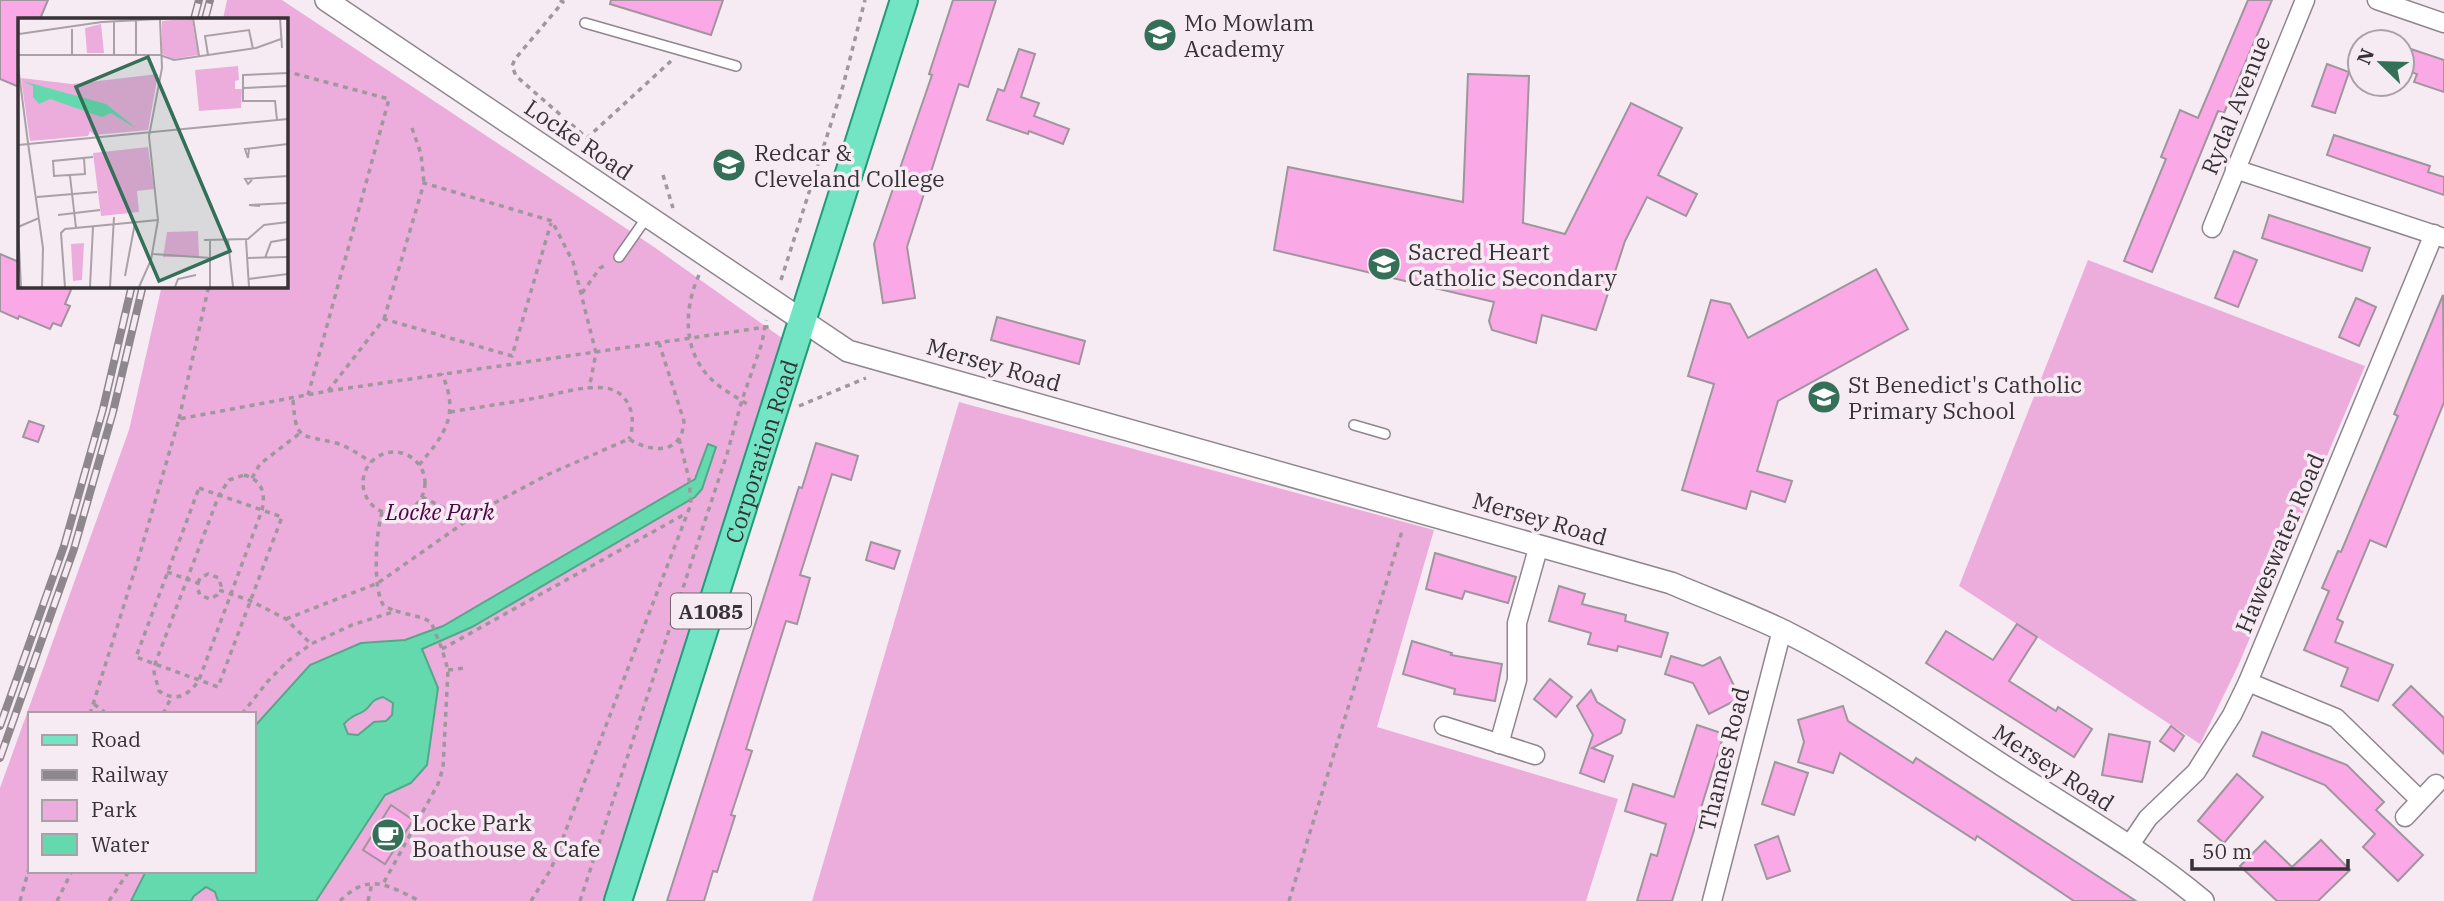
<svg xmlns="http://www.w3.org/2000/svg" width="2444" height="901" font-family="'IBM Plex Serif',serif">
<style>
.green{fill:#ecaddd;fill-rule:evenodd}
.water{fill:#63d9ad;stroke:#56a789;stroke-width:2;fill-rule:evenodd}
.building{fill:#fba8e7;stroke:#9f969d;stroke-width:2}
.lines{fill:none;stroke-linecap:round;stroke-linejoin:round}
.service-casing{stroke:#8f868d;stroke-width:12}
.minor-casing{stroke:#8f868d;stroke-width:21}
.tertiary-casing{stroke:#8f868d;stroke-width:24}
.primary-casing{stroke:#219b79;stroke-width:30}
.path{stroke:#9f979d;stroke-width:3.5;stroke-dasharray:5 5;stroke-linecap:butt}
.service{stroke:#fff;stroke-width:9}
.minor{stroke:#fff;stroke-width:18}
.tertiary{stroke:#fff;stroke-width:21}
.primary{stroke:#73e5c5;stroke-width:26}
.rail-casing{stroke:#8e878c;stroke-width:8}
.rail{stroke:#f6ebf3;stroke-width:5;stroke-dasharray:16;stroke-linecap:butt}
.labels{text-anchor:middle;dominant-baseline:central;stroke-width:7;stroke-linejoin:round;paint-order:stroke}
.shield{fill:#f6ebf3;stroke:#706a6e;stroke-width:2}
.shield-label{font-size:21px;font-weight:bold;fill:#363235}
.poi-label{font-size:23px;fill:#363235;stroke:#f6ebf3;text-anchor:start}
.street-label{font-size:23px;fill:#363235;stroke:#f6ebf3}
.park-label{font-size:23px;font-style:italic;fill:#4e0443;stroke:#f6ebf3}
.inset-road{fill:none;stroke:#a9a1a7;stroke-width:2}
.view{fill:#346f58;fill-opacity:0.15;stroke:#346f58;stroke-width:3.5}
.inset-edge{fill:none;stroke:#363235;stroke-width:3.5}
</style>
<rect width="100%" height="100%" fill="#f6ebf3"/>
<g class="green">
<path d="M227,0H282L654,247L782,338L605,901H0V788L129,430L162,285H285V19H223ZM30,714H254V871H30Z"/>
<polygon points="2088,260 2365,366 2238,666 2200,744 1959,586"/>
<polygon points="959,402 1434,530 1377,727 1618,799 1586,901 812,901"/>
</g>
<path class="water" d="M708,444L716,447L702,489L695,497L472,627L422,649L438,688L427,765L411,783L385,795L316,901H218L215,892L206,887L194,896L191,901H131L146,871H254V727L310,665L361,643L405,640L443,626L695,479ZM383,697L393,703L392,715L386,721L374,722L358,735L348,734L344,724C353,714 356,716 364,711C374,704 368,701 383,697Z"/>
<g class="building">
<polygon points="0,0 48,0 40,19 19,19 19,87 0,79"/>
<polygon points="611,0 723,0 711,35 610,4"/>
<polygon points="953,0 996,0 968,87 959,84 907,247 915,298 883,303 874,244 932,75 929,74"/>
<polygon points="2248,0 2272,0 2224,113 2218,111 2152,272 2124,261 2166,159 2161,157 2180,110 2198,118"/>
<polygon points="2402,46 2444,60 2444,92 2414,82 2417,74 2402,69"/>
<polygon points="1019,49 1035,54 1021,97 1039,103 1034,116 1069,129 1063,144 1029,131 1028,134 987,120 998,89 1004,91"/>
<polygon points="2327,64 2349,72 2335,113 2312,106"/>
<polygon points="1468,74 1529,76 1523,223 1565,234 1631,103 1682,128 1658,175 1697,194 1686,216 1647,197 1625,241 1596,330 1542,315 1536,343 1492,330 1489,321 1494,302 1274,250 1288,167 1463,202"/>
<polygon points="2334,135 2430,166 2428,172 2444,177 2444,195 2327,155"/>
<polygon points="2269,215 2370,248 2362,271 2262,238"/>
<polygon points="2234,251 2257,260 2238,307 2215,298"/>
<polygon points="0,254 19,262 19,285 73,285 65,304 70,306 61,326 53,323 50,329 19,316 18,319 0,311"/>
<polygon points="1876,269 1908,329 1778,401 1757,471 1792,481 1785,502 1751,491 1746,509 1682,490 1714,384 1688,376 1711,300 1730,304 1748,338"/>
<polygon points="2443,295 2444,402 2386,547 2370,540 2337,619 2343,622 2335,642 2393,665 2378,701 2341,686 2348,668 2304,650 2329,591 2322,588 2338,551 2341,552 2398,416 2394,414"/>
<polygon points="2356,298 2376,307 2359,346 2339,337"/>
<polygon points="997,317 1085,341 1079,364 991,340"/>
<polygon points="29,421 44,426 38,442 23,437"/>
<polygon points="816,443 858,456 851,480 832,474 800,575 810,578 797,624 786,621 746,749 752,751 731,815 735,816 717,872 713,871 704,901 667,901 799,487 802,488"/>
<polygon points="871,542 900,551 894,569 866,560"/>
<polygon points="1435,553 1516,577 1508,603 1465,591 1462,599 1426,589"/>
<polygon points="1559,586 1585,594 1582,604 1626,615 1625,621 1668,633 1661,657 1618,646 1617,651 1588,644 1591,633 1549,621"/>
<polygon points="2017,624 2037,637 2009,681 2056,711 2058,707 2092,729 2074,757 1926,663 1946,631 1993,660"/>
<polygon points="1412,641 1452,653 1451,655 1502,664 1495,701 1454,694 1455,689 1403,674"/>
<polygon points="1671,656 1703,666 1720,657 1740,698 1709,714 1693,683 1665,674"/>
<polygon points="1550,679 1572,697 1556,717 1534,699"/>
<polygon points="2411,686 2444,718 2444,754 2393,705"/>
<polygon points="1591,690 1597,702 1625,720 1621,733 1592,748 1613,756 1604,782 1580,773 1593,735 1577,706"/>
<polygon points="1843,706 1848,721 1913,763 1916,758 2136,901 2074,901 1977,836 1975,840 1840,753 1833,773 1798,762 1804,742 1798,720"/>
<polygon points="1697,725 1724,734 1672,901 1637,901 1651,854 1657,856 1666,824 1625,811 1633,784 1674,797"/>
<polygon points="2171,726 2184,736 2174,751 2160,741"/>
<polygon points="2262,732 2347,765 2384,802 2376,810 2423,855 2398,881 2363,847 2375,834 2325,785 2253,756"/>
<polygon points="2109,734 2150,742 2142,782 2102,775"/>
<polygon points="1775,762 1808,773 1794,815 1762,804"/>
<polygon points="2237,774 2263,797 2224,843 2198,821"/>
<polygon points="391,805 413,820 385,864 363,850"/>
<polygon points="1778,836 1790,871 1767,879 1755,845"/>
<polygon points="2321,840 2350,870 2318,901 2277,901 2240,866 2265,841 2292,867"/>
</g>
<g class="lines">
<defs>
<g id="service">
<polyline points="585,23 736,66"/>
<polyline points="619,257 647,217"/>
<polyline points="1354,425 1385,434"/>
</g>
<g id="minor">
<polyline points="2377,0 2444,23"/>
<polyline points="2235,169 2444,238"/>
<polyline points="2212,228 2305,0"/>
<polyline points="2248,682 2336,718 2420,800"/>
<polyline points="1444,726 1535,755"/>
<polyline points="1499,744 1517,680 1517,623 1539,545"/>
<polyline points="2405,817 2436,784"/>
<polyline points="2129,846 2148,818 2196,772 2232,715 2248,682 2434,234"/>
<polyline points="1712,901 1782,630"/>
</g>
<path id="tertiary" d="M326,0L848,351L1671,583C1708,599 1747,613 1784,631C1866,672 1941,726 2019,776C2081,816 2146,853 2203,901"/>
<g id="primary">
<path id="s1" d="M618,901L904,0"/>
</g>
</defs>
<use href="#service" class="service-casing"/>
<use href="#minor" class="minor-casing"/>
<use href="#tertiary" class="tertiary-casing"/>
<use href="#primary" class="primary-casing"/>
<g class="path">
<polyline points="560,0 563,2 515,59 512,66 516,76 587,138 671,61"/>
<polyline points="285,71 389,99 308,395"/>
<polyline points="412,128 421,154 424,183"/>
<polyline points="663,175 673,208"/>
<path d="M699,275C682,312 683,358 718,385C728,393 740,399 750,406"/>
<polyline points="781,280 843,86 865,0"/>
<polyline points="582,293 600,268 608,264"/>
<polyline points="384,319 424,183 552,221 573,262 596,353 589,389"/>
<polyline points="328,391 384,319 512,356 551,223"/>
<path d="M293,400C296,442 300,434 336,443C349,447 360,455 371,462"/>
<polyline points="799,406 866,378"/>
<path d="M450,412C479,407 508,403 536,398C558,394 584,385 606,388C631,392 637,420 629,439"/>
<polyline points="179,419 209,285"/>
<circle cx="394" cy="483" r="31"/>
<path d="M419,465C445,434 460,415 442,374"/>
<path d="M244,475C262,480 266,493 262,510L199,680C189,695 176,703 159,691L154,672L155,664L219,495L229,480Z"/>
<polyline points="252,478 260,464 300,433"/>
<polygon points="199,488 282,517 218,687 136,657"/>
<polyline points="422,497 467,519"/>
<path d="M382,512C376,532 372,590 384,606L393,610"/>
<polyline points="167,572 198,583 197,587 200,595 210,599 217,595 219,590 249,600 286,619 311,644"/>
<polyline points="198,583 200,578 208,574 219,578 221,586 219,590"/>
<path d="M286,619L378,583L485,508L549,474L629,439C652,453 682,455 684,421L659,343"/>
<polyline points="442,649 685,514"/>
<polyline points="448,670 465,668"/>
<polyline points="94,704 107,714"/>
<polyline points="90,714 138,560 179,419 328,391 773,326"/>
<polyline points="163,714 171,698"/>
<polyline points="242,714 268,681 288,661 311,644 352,625 396,611 423,618 431,622 442,649 448,670 443,768 438,784 383,884"/>
<polyline points="20,901 30,865"/>
<polyline points="57,901 72,871"/>
<polyline points="109,901 129,871"/>
<path d="M340,901C370,871 388,886 420,901"/>
<polyline points="368,901 372,883"/>
<polyline points="531,901 551,869 691,504 689,479 679,439"/>
<polyline points="580,901 727,454 742,400 762,343 766,320"/>
<polyline points="1289,901 1403,528"/>
</g>
<use href="#service" class="service"/>
<use href="#minor" class="minor"/>
<use href="#tertiary" class="tertiary"/>
<use href="#primary" class="primary"/>
<defs>
<g id="rail">
<polyline points="194,19 199,0"/>
<polyline points="205,19 210,0"/>
<polyline points="0,726 64,546 103,409 132,285"/>
<polyline points="0,758 74,549 113,412 143,285"/>
</g>
</defs>
<use href="#rail" class="rail-casing"/>
<use href="#rail" class="rail"/>
</g>
<defs>
<symbol id="school-disc" viewBox="-11 -11 22 22"><circle r="9.5" fill="#346f58" stroke="#f6ebf3"/><path d="M0-5L7-2L0 1L-7-2ZM-4 1L0 2.5L4 1V4Q0 6-4 4Z" fill="#fff"/></symbol>
<symbol id="university-disc" viewBox="-11 -11 22 22"><circle r="9.5" fill="#346f58" stroke="#f6ebf3"/><path d="M0-5L7-2L0 1L-7-2ZM-4 1L0 2.5L4 1V4Q0 6-4 4Z" fill="#fff"/></symbol>
<symbol id="cafe-disc" viewBox="-11 -11 22 22"><circle r="9.5" fill="#346f58" stroke="#f6ebf3"/><path d="M-5.5-4.5H6V0H3Q3 3.5 0 3.5H-2.5Q-5.5 3.5-5.5 0ZM3-3.2v2h1.7v-2ZM-6 4.5H4V6H-6Z" fill="#fff"/></symbol>
</defs>
<g fill-rule="evenodd">
<use href="#school-disc" x="1141" y="16" width="38" height="38"/>
<use href="#university-disc" x="710" y="146" width="38" height="38"/>
<use href="#school-disc" x="1365" y="245" width="38" height="38"/>
<use href="#school-disc" x="1805" y="378" width="38" height="38"/>
<use href="#cafe-disc" x="369" y="816" width="38" height="38"/>
</g>
<g class="labels">
<rect class="shield" x="671" y="593.5" width="80" height="35" rx="5"/>
<g class="shield-label">
<text x="711" y="611">A1085</text>
</g>
<g class="poi-label">
<text x="1184" y="22">Mo Mowlam<tspan x="1184" dy="26">Academy</tspan></text>
<text x="754" y="152">Redcar &amp;<tspan x="754" dy="26">Cleveland College</tspan></text>
<text x="1408" y="251">Sacred Heart<tspan x="1408" dy="26">Catholic Secondary</tspan></text>
<text x="1848" y="384">St Benedict's Catholic<tspan x="1848" dy="26">Primary School</tspan></text>
<text x="412" y="822">Locke Park<tspan x="412" dy="26">Boathouse &amp; Cafe</tspan></text>
</g>
<g class="street-label">
<text transform="translate(2235 105) rotate(-68)">Rydal Avenue</text>
<text transform="translate(579 139) rotate(34)">Locke Road</text>
<text transform="translate(994 364) rotate(16)">Mersey Road</text>
<text stroke="none"><textPath href="#s1" startOffset="472">Corporation Road</textPath></text>
<text transform="translate(1540 518) rotate(16)">Mersey Road</text>
<text transform="translate(2279 543) rotate(-67)">Haweswater Road</text>
<text transform="translate(1723 759) rotate(-76)">Thames Road</text>
<text transform="translate(2054 767) rotate(33)">Mersey Road</text>
</g>
<g class="park-label">
<text x="440" y="511">Locke Park</text>
</g>
</g>
<g transform="translate(18 18)">
<rect width="270" height="270" fill="#f6ebf3"/>
<path d="M174,0L180,37L155,41L144,36V3ZM83,6L86,35H69L67,10ZM220,48L221,62L217,63V71H224L223,90L181,93L177,52ZM140,56L130,112L76,117L72,113L70,118L12,123L3,60L54,66ZM130,129L136,171L119,173L121,194L83,198L75,135ZM180,213L181,239H145L149,214ZM66,225L64,262L55,263L53,226Z" fill="#ecaddd"/>
<path d="M5,63L88,86L119,111L93,95L84,99L32,81L21,86L15,79V68Z" fill="#63d9ad"/>
<path class="inset-road" d="M175,0L181,38M262,0L264,30M118,2V37M96,3V36M54,11V36M1,16L84,4L160,0M0,37H142L156,42L238,30L263,21M190,37L187,18L231,12L235,31M0,48L10,125M225,70L270,68M259,102L257,83H225V57L270,55M10,125L25,230L24,269M0,127L270,101M231,131L230,140L227,131L270,126M66,140L67,156L36,158L35,143L75,139M52,158L58,210M234,162L230,166L227,161L270,158M19,179L79,174M242,188L231,187L270,185M40,197L82,192M0,209L3,269M0,209L21,200M186,222L230,221L246,207L270,204M192,222V269M210,222L215,269M228,222L231,269M135,236L193,240M229,240L270,239M247,240L253,224L270,221M107,258L117,205M231,261L270,256M47,269L43,215L47,211L140,202M72,269L75,209M92,269L96,199M121,269L133,242L140,202L131,118L144,50L142,1M157,269L160,261L178,257"/>
<path class="view" d="M130,39L212,233L141,263L58,69Z"/>
<rect width="270" height="270" class="inset-edge"/>
</g>
<rect x="28" y="712" width="228" height="161" fill="#f6ebf3" stroke="#a9a1a7" stroke-width="2"/>
<rect x="42" y="735" width="35" height="10" fill="#73e5c5" stroke="#a9a1a7" stroke-width="2"/>
<text x="91" y="747" font-size="21" fill="#363235">Road</text>
<rect x="42" y="770" width="35" height="10" fill="#8e878c" stroke="#a9a1a7" stroke-width="2"/>
<text x="91" y="782" font-size="21" fill="#363235">Railway</text>
<rect x="42" y="800" width="35" height="21" fill="#ecaddd" stroke="#a9a1a7" stroke-width="2"/>
<text x="91" y="817" font-size="21" fill="#363235">Park</text>
<rect x="42" y="834" width="35" height="21" fill="#63d9ad" stroke="#a9a1a7" stroke-width="2"/>
<text x="91" y="852" font-size="21" fill="#363235">Water</text>
<g transform="translate(2381 63) rotate(293)"><circle r="33" fill="#f6ebf3" stroke="#a9a1a7" stroke-width="2"/>
<path d="M0-5L12 26L0 18L-12 26Z" fill="#346f58"/>
<text y="-10" font-size="19" font-weight="bold" text-anchor="middle" fill="#363235">N</text>
</g>
<path d="M2192 859v10h156v-10" fill="none" stroke="#363235" stroke-width="3.5"/>
<text x="2202" y="859" font-size="21" fill="#363235" stroke="#f6ebf3" stroke-width="5" paint-order="stroke">50 m</text>
</svg>
